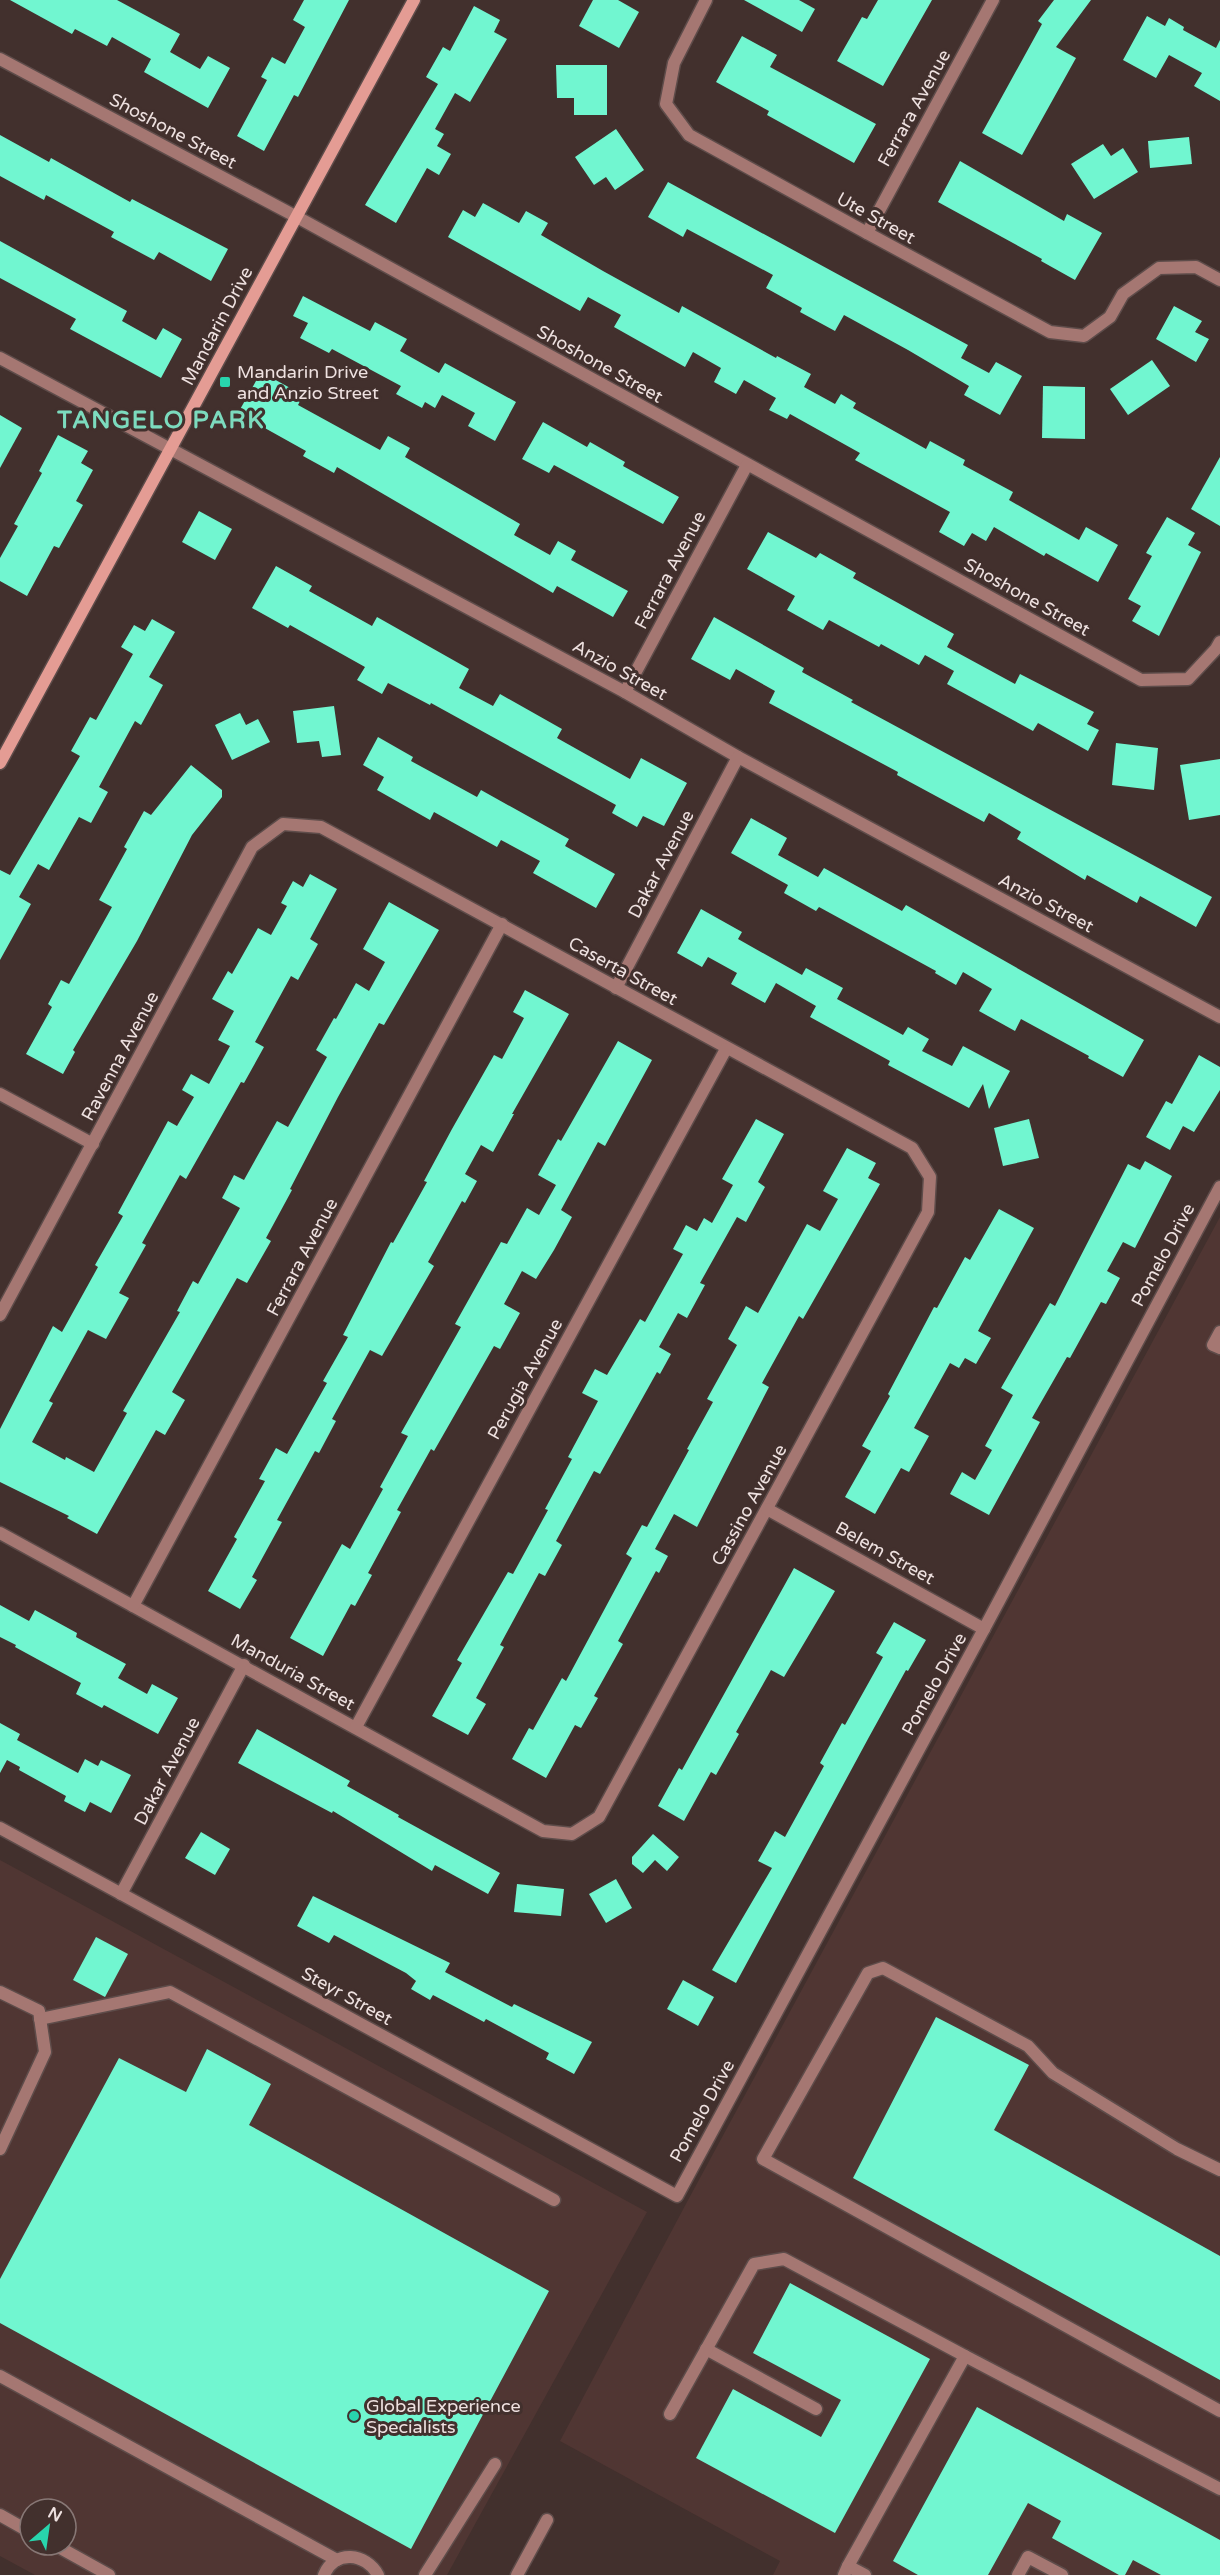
<svg xmlns="http://www.w3.org/2000/svg" width="1220" height="2575" font-family="'Varela Round',sans-serif">
<style>
.built{fill:#503633;fill-rule:evenodd}
.building{fill:#71f6d0}
.lines{fill:none;stroke-linecap:round;stroke-linejoin:round}
.lane-casing{stroke:#5e4c4a;stroke-width:15}
.street-casing{stroke:#5e4c4a;stroke-width:15}
.secondary-casing{stroke:#5e4c4a;stroke-width:15}
.lane{stroke:#a57772;stroke-width:12}
.street{stroke:#a57772;stroke-width:12}
.secondary{stroke:#e49c94;stroke-width:12}
.poi-dot{fill:#28d5ad;stroke:#42302d;stroke-width:2}
.labels{text-anchor:middle;dominant-baseline:central;stroke-width:6;stroke-linejoin:round;paint-order:stroke}
.street-label{font-size:18px;fill:#eee1e0;stroke:#42302d}
.poi-label{font-size:18px;fill:#eee1e0;stroke:#42302d;text-anchor:start}
.district-label{font-size:24px;font-weight:bold;letter-spacing:1.5px;fill:#7cdbbe;stroke:#42302d}
</style>
<rect width="100%" height="100%" fill="#42302d"/>
<g class="built">
<polygon points="1220,1217 1220,2575 773,2575 780,2561 560,2441 687,2202"/>
<path d="M0,1860L647,2212L447,2575H35L0,2556ZM30,2509H66V2545H30Z"/>
</g>
<g class="building">
<polygon points="10,0 117,0 180,34 170,52 200,69 208,56 230,68 208,108 144,72 151,59 112,37 107,46 75,29 72,34"/>
<polygon points="304,0 349,0 298,97 294,95 264,151 237,136 267,80 261,77 272,57 285,64 305,27 293,20"/>
<polygon points="593,0 618,0 639,12 619,48 579,26"/>
<polygon points="744,0 799,0 815,9 802,32"/>
<polygon points="878,0 932,0 883,86 837,61 862,17 867,19"/>
<polygon points="1054,0 1091,0 1056,47 1076,58 1022,155 982,133 1042,24 1038,21"/>
<polygon points="474,6 500,20 494,32 507,39 470,102 455,93 435,129 444,134 437,146 451,154 439,175 427,168 396,223 365,205 438,84 426,77 443,47 450,51"/>
<polygon points="1147,16 1165,26 1169,18 1184,27 1183,30 1216,48 1220,40 1220,101 1194,86 1202,73 1169,55 1156,78 1123,60"/>
<polygon points="742,36 777,55 770,67 876,124 854,163 767,115 769,111 716,82"/>
<polygon points="556,65 607,65 607,115 574,115 574,98 557,98"/>
<polygon points="616,129 644,170 615,190 606,177 594,185 575,157"/>
<polygon points="0,135 49,162 51,158 130,202 132,199 228,249 211,281 159,252 154,260 111,237 114,232 46,195 44,200 0,176"/>
<polygon points="1189,137 1192,164 1150,168 1148,141"/>
<polygon points="1103,144 1111,156 1123,148 1138,172 1094,199 1071,164"/>
<polygon points="960,161 1064,221 1067,214 1102,233 1075,280 1041,261 1042,259 938,202"/>
<polygon points="668,182 968,345 961,358 989,373 996,362 1022,376 1000,415 964,395 969,386 908,350 844,315 835,331 800,312 802,308 766,288 773,275 687,229 683,237 648,217"/>
<polygon points="483,203 519,223 526,211 548,223 541,235 603,271 679,313 682,306 776,358 777,356 811,374 804,387 835,404 841,394 856,403 853,408 926,449 930,441 965,460 963,465 1013,492 1009,500 1079,540 1086,527 1118,545 1098,582 1046,553 1044,556 994,527 986,541 972,533 964,546 939,532 950,512 855,460 860,453 790,414 787,419 769,410 776,398 744,380 736,394 714,382 721,368 693,352 685,367 614,327 621,315 588,297 580,311 448,237 463,210 475,217"/>
<polygon points="0,241 127,311 122,321 156,340 163,328 182,339 161,378 70,329 76,319 0,278"/>
<polygon points="303,296 370,331 375,322 407,339 400,351 439,373 445,363 516,402 495,441 468,426 475,413 442,395 435,408 425,402 422,408 396,394 401,386 332,349 329,353 300,338 308,323 293,316"/>
<polygon points="1174,306 1202,321 1195,332 1209,339 1196,362 1156,339"/>
<polygon points="1152,360 1170,386 1128,415 1110,389"/>
<polygon points="261,372 303,395 298,405 380,450 388,436 410,448 405,457 520,524 514,535 550,555 558,541 576,551 571,560 628,591 613,617 557,586 553,593 337,467 334,473 303,456 306,451 238,413"/>
<polygon points="1043,386 1085,387 1085,439 1042,438"/>
<polygon points="0,415 22,428 0,468"/>
<polygon points="543,422 587,447 590,442 625,462 623,466 679,497 663,524 554,465 549,473 522,459"/>
<polygon points="58,435 88,451 81,463 93,470 76,501 83,505 59,548 54,546 27,596 0,581 0,558 18,526 14,524 42,473 39,471"/>
<polygon points="1220,457 1220,526 1191,509"/>
<polygon points="199,511 232,529 215,560 182,542"/>
<polygon points="1167,517 1195,533 1188,545 1201,552 1159,636 1132,621 1141,606 1128,599 1152,556 1146,553"/>
<polygon points="768,532 816,558 820,553 856,573 853,578 954,634 947,647 1015,684 1020,674 1094,712 1087,724 1099,730 1088,751 1038,723 1033,731 947,684 954,671 925,655 919,665 881,644 879,647 829,620 823,630 787,610 795,596 747,569"/>
<polygon points="276,566 312,586 309,591 372,626 377,617 469,669 459,688 493,706 500,694 562,729 557,738 630,779 641,758 687,783 664,826 643,816 637,827 612,813 616,805 431,703 430,705 388,683 382,694 357,680 365,667 290,625 288,628 252,608"/>
<polygon points="714,617 804,668 802,672 853,700 851,702 1212,897 1196,927 1140,896 1137,903 1087,875 1085,880 1017,839 1021,832 989,813 984,822 897,775 898,772 769,703 775,691 736,669 730,680 691,659"/>
<polygon points="152,619 175,632 149,677 163,685 141,725 135,721 99,787 108,792 91,823 79,817 49,870 38,864 19,897 31,904 0,960 0,870 10,875 80,756 71,751 90,717 96,720 133,654 121,647 134,625 145,631"/>
<polygon points="334,706 341,755 322,757 319,741 297,743 293,711"/>
<polygon points="240,713 246,725 258,719 270,742 232,760 215,725"/>
<polygon points="378,737 413,757 411,761 477,797 481,790 569,839 565,846 615,874 596,908 533,873 540,861 501,840 497,847 434,812 430,820 377,790 384,777 363,765"/>
<polygon points="1116,743 1158,748 1154,790 1112,785"/>
<polygon points="1220,759 1220,815 1189,820 1180,765"/>
<polygon points="191,765 222,790 222,797 192,835 137,941 73,1050 75,1052 63,1074 26,1054 52,1007 48,1004 61,980 69,984 112,907 99,900 127,849 124,847 144,811 151,815"/>
<polygon points="751,818 787,838 778,855 818,877 824,868 902,911 906,905 1144,1040 1123,1077 1088,1058 1089,1056 1021,1019 1015,1031 979,1011 992,989 963,972 956,985 935,973 936,971 819,907 816,911 784,893 788,885 731,853"/>
<polygon points="310,874 337,889 310,939 318,944 298,980 291,976 255,1042 264,1047 244,1083 241,1082 186,1179 180,1175 142,1243 146,1245 119,1293 129,1298 106,1339 88,1330 49,1401 53,1403 32,1442 65,1460 66,1457 94,1472 127,1413 123,1411 180,1312 177,1311 193,1281 198,1284 240,1208 222,1198 234,1175 244,1180 277,1121 288,1127 327,1057 316,1050 334,1018 336,1019 356,983 369,991 385,962 363,949 389,902 439,930 384,1025 379,1023 338,1097 290,1189 292,1190 266,1238 271,1241 247,1283 237,1278 172,1392 185,1400 165,1435 156,1430 97,1534 67,1518 69,1516 0,1482 0,1429 53,1326 62,1332 98,1267 95,1265 123,1216 118,1213 168,1121 177,1126 194,1097 182,1090 191,1074 209,1084 230,1046 218,1040 234,1011 212,999 228,971 232,974 258,928 271,935 287,906 281,903 293,881 303,887"/>
<polygon points="701,909 742,932 738,939 802,975 806,968 843,988 837,999 903,1035 908,1027 929,1039 922,1051 952,1066 963,1046 1010,1071 989,1109 983,1084 969,1108 888,1065 890,1061 810,1017 816,1006 776,983 765,1003 731,984 737,973 708,957 702,967 677,953"/>
<polygon points="525,990 569,1014 512,1114 514,1114 493,1152 481,1145 465,1174 477,1181 465,1203 462,1201 428,1262 434,1266 382,1356 370,1350 332,1419 336,1421 319,1453 315,1451 277,1520 282,1522 252,1577 257,1580 240,1609 208,1591 237,1539 234,1537 265,1481 259,1479 276,1448 287,1454 327,1383 323,1381 348,1337 343,1335 391,1242 393,1243 427,1182 424,1181 452,1129 494,1055 502,1059 524,1018 513,1012"/>
<polygon points="618,1041 652,1060 605,1146 598,1142 561,1210 572,1217 554,1250 536,1279 522,1271 504,1304 520,1313 500,1349 494,1346 434,1451 431,1449 397,1510 401,1512 374,1562 368,1573 372,1575 355,1606 351,1604 323,1656 290,1638 342,1544 350,1549 383,1489 380,1487 408,1436 401,1433 461,1327 455,1324 501,1242 507,1244 527,1208 539,1215 556,1185 538,1175 558,1139 561,1141"/>
<polygon points="1199,1055 1220,1067 1220,1090 1194,1132 1183,1126 1170,1150 1146,1137 1166,1101 1172,1104"/>
<polygon points="756,1119 784,1134 758,1182 765,1187 746,1222 737,1217 700,1283 705,1285 687,1318 678,1313 659,1347 671,1354 660,1374 657,1372 600,1474 594,1471 556,1541 562,1545 545,1576 539,1573 500,1645 504,1647 476,1698 486,1704 468,1735 432,1716 462,1663 457,1660 508,1572 513,1574 548,1510 545,1509 572,1459 568,1457 598,1401 582,1393 595,1369 607,1375 640,1319 645,1322 683,1254 673,1249 686,1225 697,1231 704,1218 712,1223 733,1185 722,1179"/>
<polygon points="1029,1119 1039,1158 1003,1166 994,1128"/>
<polygon points="847,1148 876,1163 868,1178 880,1184 803,1319 799,1316 762,1383 769,1387 697,1527 674,1514 655,1549 668,1556 659,1573 656,1571 618,1641 623,1644 594,1696 598,1698 581,1728 575,1725 546,1778 512,1759 529,1728 533,1730 562,1678 566,1681 632,1558 626,1554 642,1525 647,1527 689,1450 687,1449 713,1402 707,1399 737,1345 728,1339 746,1306 758,1313 807,1224 820,1231 838,1199 823,1191"/>
<polygon points="1145,1161 1172,1176 1135,1248 1123,1242 1107,1271 1120,1278 1106,1304 1101,1302 1070,1358 1067,1357 1032,1418 1040,1422 989,1515 950,1494 962,1472 975,1480 992,1450 985,1446 1013,1395 1001,1388 1050,1303 1055,1306 1128,1164 1140,1170"/>
<polygon points="999,1209 1034,1228 978,1331 991,1338 976,1364 965,1358 959,1368 950,1363 914,1428 929,1436 909,1472 901,1468 875,1514 845,1497 871,1451 862,1446 890,1396 888,1394 934,1307 937,1308 965,1257 970,1260"/>
<polygon points="794,1568 835,1591 784,1677 771,1670 736,1732 739,1734 716,1775 711,1772 684,1821 658,1806 679,1768 682,1770"/>
<polygon points="0,1605 29,1621 35,1610 77,1633 76,1637 126,1664 118,1678 147,1694 152,1684 178,1698 158,1734 104,1705 102,1708 76,1694 81,1683 15,1647 16,1645 0,1637"/>
<polygon points="894,1622 926,1640 908,1671 906,1670 869,1737 736,1983 712,1970 772,1868 758,1861 775,1831 785,1837 824,1766 820,1763 842,1723 845,1725 883,1657 876,1653"/>
<polygon points="0,1723 20,1734 17,1740 78,1773 85,1759 98,1766 101,1760 131,1775 111,1813 90,1802 85,1812 64,1801 66,1796 19,1770 20,1767 7,1760 0,1773"/>
<polygon points="257,1729 350,1781 347,1786 399,1815 398,1817 500,1873 488,1894 435,1865 432,1871 333,1811 332,1813 238,1763"/>
<polygon points="201,1832 230,1849 215,1875 185,1858"/>
<polygon points="653,1834 679,1857 667,1871 655,1860 643,1873 632,1864 632,1857"/>
<polygon points="616,1879 632,1908 606,1923 589,1894"/>
<polygon points="517,1884 564,1889 561,1916 514,1912"/>
<polygon points="313,1896 450,1963 445,1972 512,2007 514,2004 592,2042 574,2074 546,2059 549,2053 486,2019 484,2022 433,1995 430,2000 411,1989 416,1981 406,1973 334,1935 329,1943 297,1926"/>
<polygon points="96,1937 128,1954 105,1997 73,1980"/>
<polygon points="683,1980 714,1997 698,2026 667,2009"/>
<polygon points="936,2017 1029,2065 994,2130 1220,2256 1220,2380 853,2178"/>
<polygon points="207,2049 271,2084 249,2125 549,2291 411,2549 0,2323 0,2279 119,2058 186,2092"/>
<polygon points="790,2283 930,2359 835,2533 696,2458 733,2389 821,2437 841,2400 753,2353"/>
<polygon points="977,2407 1220,2540 1220,2575 1161,2575 1133,2560 1125,2575 1119,2575 1052,2538 1061,2521 1028,2503 988,2575 918,2575 893,2561"/>
</g>
<g class="lines">
<defs>
<g id="lane">
<polyline points="1220,1332 1213,1345 1220,1348"/>
<polyline points="0,1992 39,2011 45,2052 0,2149"/>
<polyline points="40,2019 170,1992 554,2200"/>
<polyline points="1220,2170 1177,2149 1053,2073 1028,2046 883,1968 868,1973 763,2159 1220,2411"/>
<polyline points="706,2349 816,2409"/>
<polyline points="965,2356 1220,2489"/>
<polyline points="0,2376 337,2560"/>
<polyline points="670,2414 754,2264 784,2259 965,2356 848,2566"/>
<polyline points="0,2515 30,2532"/>
<polyline points="55,2545 109,2575"/>
<path d="M324,2575C335,2549 366,2553 378,2575"/>
<polyline points="425,2575 495,2464"/>
<polyline points="517,2575 547,2520"/>
<polyline points="844,2575 848,2566 865,2575"/>
<polyline points="1018,2575 1028,2557 1062,2575"/>
</g>
<g id="street">
<polyline points="706,0 674,63 666,104 689,135 867,233 1050,332 1084,336 1110,317 1123,294 1159,268 1196,267 1220,280"/>
<polyline points="0,59 297,217 1141,680 1188,679 1216,649 1220,642"/>
<polyline points="867,233 993,0"/>
<polyline points="0,358 625,692 738,757 1220,1017"/>
<polyline points="625,692 747,465"/>
<polyline points="616,988 738,757"/>
<polyline points="0,1094 93,1144"/>
<polyline points="0,1315 252,847 283,824 321,827 912,1148 930,1177 928,1212 599,1817 572,1834 543,1831 0,1533"/>
<polyline points="767,1509 984,1629"/>
<polyline points="133,1606 502,924"/>
<polyline points="356,1727 726,1049"/>
<polyline points="0,1828 677,2196 984,1629 1220,1187"/>
<polyline points="121,1894 244,1665"/>
</g>
<polyline id="secondary" points="0,763 414,0"/>
</defs>
<use href="#lane" class="lane-casing"/>
<use href="#street" class="street-casing"/>
<use href="#secondary" class="secondary-casing"/>
<use href="#lane" class="lane"/>
<use href="#street" class="street"/>
<use href="#secondary" class="secondary"/>
</g>
<g class="poi-dot">
<rect x="219" y="376" width="12" height="12" rx="3"/>
<circle cx="354" cy="2416" r="6"/>
</g>
<g class="labels">
<g class="street-label">
<text transform="translate(914 108) rotate(-61)">Ferrara Avenue</text>
<text transform="translate(173 131) rotate(28)">Shoshone Street</text>
<text transform="translate(876 218) rotate(29)">Ute Street</text>
<text transform="translate(217 326) rotate(-62)">Mandarin Drive</text>
<text transform="translate(600 364) rotate(29)">Shoshone Street</text>
<text transform="translate(670 570) rotate(-62)">Ferrara Avenue</text>
<text transform="translate(1027 597) rotate(29)">Shoshone Street</text>
<text transform="translate(620 670) rotate(29)">Anzio Street</text>
<text transform="translate(661 864) rotate(-62)">Dakar Avenue</text>
<text transform="translate(1046 903) rotate(28)">Anzio Street</text>
<text transform="translate(623 971) rotate(29)">Caserta Street</text>
<text transform="translate(120 1056) rotate(-62)">Ravenna Avenue</text>
<text transform="translate(1163 1255) rotate(-62)">Pomelo Drive</text>
<text transform="translate(302 1257) rotate(-62)">Ferrara Avenue</text>
<text transform="translate(525 1379) rotate(-61)">Perugia Avenue</text>
<text transform="translate(749 1505) rotate(-61)">Cassino Avenue</text>
<text transform="translate(885 1553) rotate(29)">Belem Street</text>
<text transform="translate(293 1672) rotate(29)">Manduria Street</text>
<text transform="translate(934 1684) rotate(-61)">Pomelo Drive</text>
<text transform="translate(167 1771) rotate(-62)">Dakar Avenue</text>
<text transform="translate(347 1996) rotate(29)">Steyr Street</text>
<text transform="translate(702 2111) rotate(-61)">Pomelo Drive</text>
</g>
<g class="poi-label">
<text x="237" y="372">Mandarin Drive<tspan x="237" dy="21">and Anzio Street</tspan></text>
<text x="366" y="2406">Global Experience<tspan x="366" dy="21">Specialists</tspan></text>
</g>
<g class="district-label">
<text x="161" y="420">TANGELO PARK</text>
</g>
</g>
<g transform="translate(48 2527) rotate(29)"><circle r="28" fill="#42302d" stroke="#877775" stroke-width="1.5"/>
<path d="M0-4.5L10 22L0 15L-10 22Z" fill="#28d5ad"/>
<text y="-9" font-size="16" font-weight="bold" text-anchor="middle" fill="#eee1e0">N</text>
</g>
</svg>
